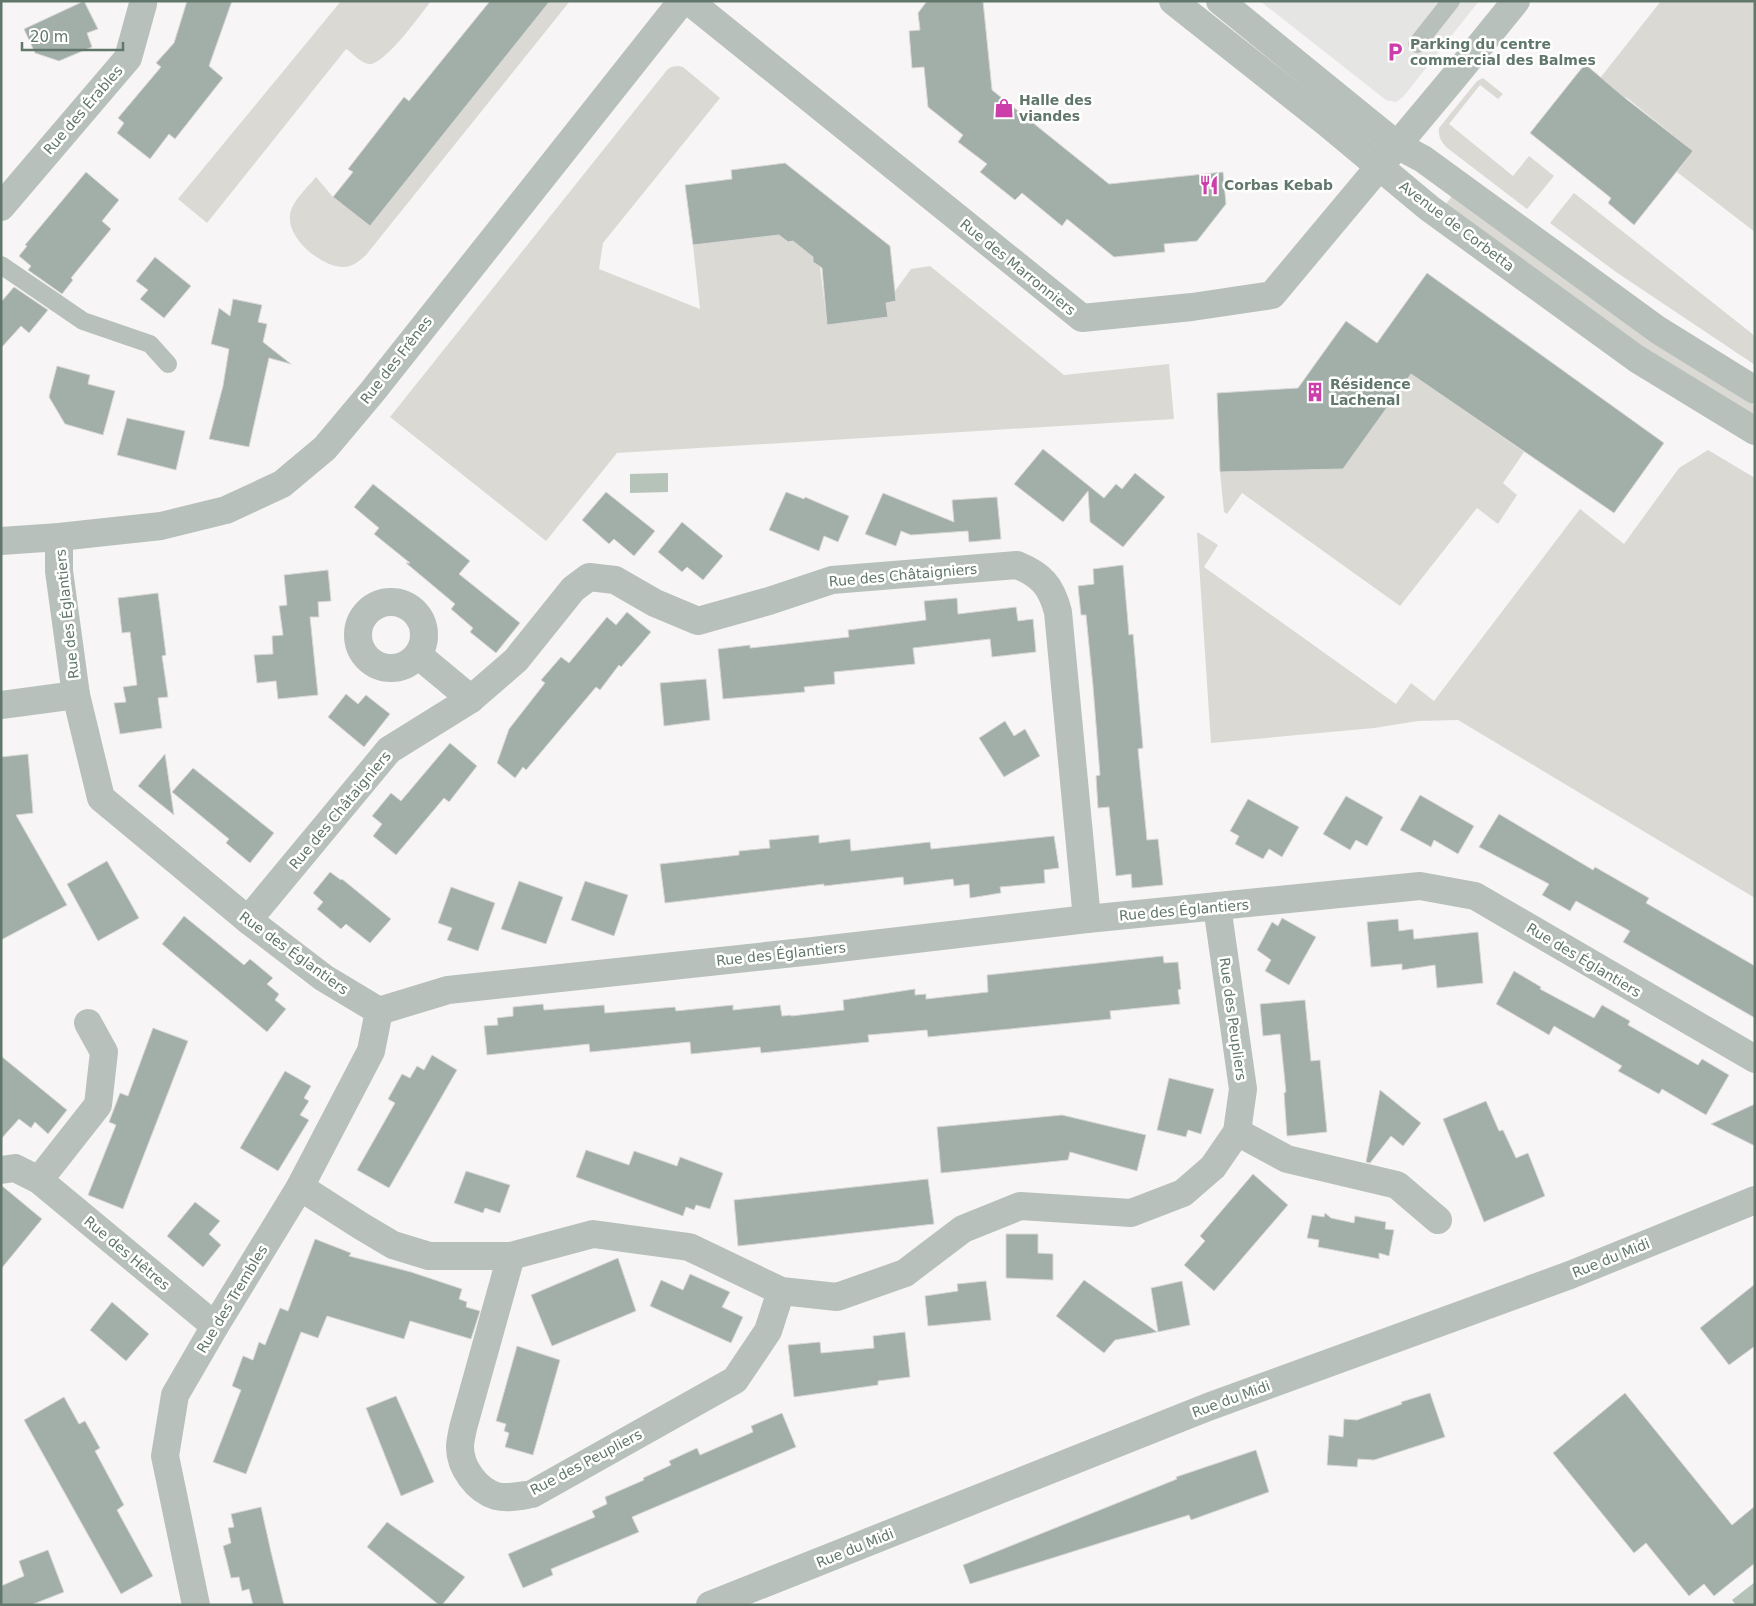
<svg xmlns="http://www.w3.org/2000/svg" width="1756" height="1606" font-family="'DejaVu Sans',sans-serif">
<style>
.built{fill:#e5e5e4}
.green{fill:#dbd9d4}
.water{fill:#b5c3b8}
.building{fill:#a2afa8;stroke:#d9d7d7}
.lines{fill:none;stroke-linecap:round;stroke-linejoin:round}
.lane{stroke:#b8c0bc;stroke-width:18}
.street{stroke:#b8c0bc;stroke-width:28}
.labels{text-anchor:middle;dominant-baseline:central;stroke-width:5;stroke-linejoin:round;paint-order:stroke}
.poi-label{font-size:14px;font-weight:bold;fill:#61776b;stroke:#fff;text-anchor:start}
.street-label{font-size:14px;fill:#61776b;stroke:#fff}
</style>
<rect width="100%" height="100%" fill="#f7f5f5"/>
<polygon class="built" points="1260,1 1479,1 1403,97 1396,102 1386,100"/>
<g class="green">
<path d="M341,1H431C421,14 384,66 369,64C360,63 353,53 346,49L207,223L178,199Z"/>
<path d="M550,1H570L366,255C359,261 353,267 343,267C322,267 287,239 290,215C292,201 307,188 316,177L333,197L370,226Z"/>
<polygon points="1661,1 1755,1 1755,232 1677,172 1693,151 1626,97 1622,103 1597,82"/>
<polygon points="678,66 683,67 720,98 603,243 599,269 700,309 693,245 779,235 788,242 793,241 813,257 813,262 820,267 827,324 888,317 886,303 896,301 895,291 911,269 930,266 1064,375 1169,364 1174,419 617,453 546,541 390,417 667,70 671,67"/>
<path d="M1483,78L1503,94L1498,99L1480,85L1449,124L1513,176L1529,156L1554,176L1527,209L1446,147C1441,141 1438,136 1439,128L1477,81Z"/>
<polygon points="1574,193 1755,336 1755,365 1616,272 1550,223"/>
<polygon points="1452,196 1755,406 1755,423 1699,387 1446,204"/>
<polygon points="1411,374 1524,452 1503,483 1517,495 1498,524 1477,508 1400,606 1242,493 1227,514 1224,512 1220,472 1343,469"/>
<polygon points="1708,450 1755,478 1755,898 1458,720 1418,721 1374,728 1211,743 1197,533 1199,533 1218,545 1204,567 1396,704 1411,683 1434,701 1580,509 1624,544 1679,468"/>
</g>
<g class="water">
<polygon points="668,473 668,492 630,493 630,474"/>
<polygon points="1755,1582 1755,1605 1736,1605 1732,1600"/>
</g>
<g class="building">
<polygon points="84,1 98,29 87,33 92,47 59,61 35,53 24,29"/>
<polygon points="187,1 232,1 209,66 223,78 175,139 169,134 150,159 117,133 124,123 118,118 161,67 156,63 174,43"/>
<polygon points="490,1 550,1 370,226 333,197 353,172 348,169 404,97 409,101"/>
<polygon points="927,1 983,1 992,90 1109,184 1223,172 1226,204 1197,241 1164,244 1165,252 1114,257 1067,219 1062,226 1022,193 1015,200 980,172 987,164 958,142 963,135 928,107 924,67 912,68 909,31 920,30 918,13"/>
<polygon points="1585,64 1625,98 1693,151 1634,225 1608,203 1611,198 1530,133"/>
<polygon points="785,163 890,246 896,301 886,303 888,317 827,325 822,268 813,262 813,257 793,241 788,242 779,235 693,245 685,185 732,179 731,170"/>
<polygon points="86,172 119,200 102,221 111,229 71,278 73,280 62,294 28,270 31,266 19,256 27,246 25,245"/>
<polygon points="155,257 191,286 164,318 140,299 148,290 136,281"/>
<polygon points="1427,273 1664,443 1614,513 1411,374 1343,469 1220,472 1217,393 1298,388 1346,321 1377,343"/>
<polygon points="14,287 48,310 29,333 21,326 1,348 1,302"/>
<polygon points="233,299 262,305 258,322 267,324 263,342 291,364 269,358 249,447 209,439 223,386 229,349 211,344 219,308 230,316"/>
<polygon points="57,366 90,375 88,384 115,391 103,435 65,424 49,397"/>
<polygon points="127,418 185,431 176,470 117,455"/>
<polygon points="1043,449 1104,498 1116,484 1122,489 1135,473 1165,497 1123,547 1090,522 1088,491 1063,522 1014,484"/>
<polygon points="373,484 470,561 459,574 520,623 496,653 470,632 473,628 451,609 455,604 406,563 410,563 374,534 379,528 354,507"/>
<polygon points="606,492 655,531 634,556 614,539 609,544 582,520"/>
<polygon points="786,492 804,499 805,497 849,516 838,542 824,536 819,551 769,530"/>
<polygon points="883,493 954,522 952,500 997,497 1001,539 969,542 968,531 911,535 901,531 896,546 865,534"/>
<polygon points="682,522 723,556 703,580 687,567 682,572 658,552"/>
<polygon points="1123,565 1129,635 1133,634 1143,748 1138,749 1147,840 1158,839 1163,885 1132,888 1131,874 1116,876 1109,807 1098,808 1096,776 1100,775 1093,686 1086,615 1081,615 1078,586 1094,584 1093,569"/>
<polygon points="328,570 331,601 318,602 319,617 310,617 318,695 278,699 276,681 257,683 254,655 273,654 272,636 283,635 279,606 287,605 284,575"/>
<polygon points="158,593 166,655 162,656 168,697 158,698 162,728 120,734 114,703 126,702 123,687 137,685 130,632 122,633 118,598"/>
<polygon points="957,598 958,614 1016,607 1018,621 1033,619 1036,652 992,657 990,639 913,648 915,664 834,672 835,684 804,687 805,692 723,699 718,649 750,645 750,648 849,637 848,630 926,620 924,601"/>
<polygon points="627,612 651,632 621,667 619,665 600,690 596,687 526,770 523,767 515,778 497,763 509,729 545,683 541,680 561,657 569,663 607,617 616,625"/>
<polygon points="706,679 710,720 664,726 660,683"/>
<polygon points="346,694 358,704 366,695 390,714 364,747 328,717"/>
<polygon points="1005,721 1014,736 1025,729 1040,756 1004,777 979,738"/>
<polygon points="450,743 477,766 449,802 444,798 396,855 373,836 382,824 372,816 391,793 401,801"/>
<polygon points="28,754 33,813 16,815 67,905 1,940 1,757"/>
<polygon points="165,754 174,815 138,786"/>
<polygon points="193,768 274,833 250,863 226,843 229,839 172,792"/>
<polygon points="1420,795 1474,826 1458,854 1434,840 1431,847 1400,830"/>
<polygon points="1346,796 1383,817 1367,846 1356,840 1350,850 1323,834"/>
<polygon points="1248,799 1299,827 1282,857 1269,849 1263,859 1235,844 1239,836 1230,831"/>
<polygon points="1499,814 1593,870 1595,867 1649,898 1646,903 1755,966 1755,1018 1623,942 1630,931 1576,901 1570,911 1542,895 1549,884 1479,847"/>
<polygon points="819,835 819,843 850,839 851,851 930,842 931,849 1054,836 1059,868 1044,870 1045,883 1000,887 1001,893 970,898 969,884 954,886 953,879 904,885 903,877 824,886 824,884 665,903 660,864 739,855 739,851 770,848 769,840"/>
<polygon points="107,861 139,918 98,941 67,884"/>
<polygon points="330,872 341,880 342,879 391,919 370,943 346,924 341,929 317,909 323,902 313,893"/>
<polygon points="519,881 563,897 546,944 501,929"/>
<polygon points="585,881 628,895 614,936 571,920"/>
<polygon points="451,887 495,903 478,951 447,940 452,928 438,923"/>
<polygon points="184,916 244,965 250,959 273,978 267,984 279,994 275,1000 286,1009 267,1032 162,944"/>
<polygon points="1282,918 1316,937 1289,985 1265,971 1271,960 1257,950 1272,922 1278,926"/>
<polygon points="1398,919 1399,931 1413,929 1414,939 1478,932 1483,983 1437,988 1435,965 1402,970 1402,964 1371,967 1367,922"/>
<polygon points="1163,956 1164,963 1178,962 1181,989 1178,990 1180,1004 1110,1011 1111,1019 928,1037 927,1030 868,1035 869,1042 761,1053 760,1047 691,1054 690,1042 590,1052 589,1044 487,1055 484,1026 498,1025 497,1018 513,1016 513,1007 543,1004 544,1010 604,1005 605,1013 675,1007 676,1011 733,1005 733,1010 780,1005 782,1016 791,1015 791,1016 844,1010 843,1000 915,989 915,995 926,994 926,999 988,992 987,975"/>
<polygon points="1514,971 1541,987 1540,989 1594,1018 1602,1005 1630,1021 1628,1025 1698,1065 1702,1059 1729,1075 1706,1115 1662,1089 1659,1094 1618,1071 1622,1066 1554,1026 1549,1035 1496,1004"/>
<polygon points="1305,1000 1311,1061 1320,1060 1327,1132 1287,1136 1284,1093 1286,1092 1280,1034 1263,1036 1260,1004"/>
<polygon points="153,1028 188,1041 123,1209 88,1195 116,1125 109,1122 120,1093 128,1096"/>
<polygon points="432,1055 457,1070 389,1188 357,1170 395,1103 388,1099 402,1074 410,1078 417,1066 424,1070"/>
<polygon points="1,1056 67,1110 48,1134 35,1122 31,1128 19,1119 1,1139"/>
<polygon points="285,1071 311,1086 304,1098 309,1101 300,1115 309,1120 278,1171 240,1148"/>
<polygon points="1169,1078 1214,1089 1201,1134 1188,1130 1186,1137 1157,1130"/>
<polygon points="1380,1090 1421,1123 1403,1146 1391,1136 1370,1163 1366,1162"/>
<polygon points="1486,1101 1499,1131 1503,1130 1516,1158 1528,1153 1545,1196 1484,1222 1443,1119"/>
<polygon points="1755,1104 1755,1146 1711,1124"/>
<polygon points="1062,1115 1146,1135 1137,1171 1070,1152 1068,1160 941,1173 937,1127"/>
<polygon points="586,1150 629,1165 634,1151 677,1166 680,1157 723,1173 710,1209 696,1205 694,1210 686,1207 683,1216 576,1177"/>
<polygon points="466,1171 510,1185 500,1213 485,1208 483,1213 454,1203"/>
<polygon points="1253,1174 1288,1205 1214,1291 1184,1265 1205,1241 1200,1236"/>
<polygon points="928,1179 934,1224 738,1246 734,1200"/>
<polygon points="1,1185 42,1219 1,1269"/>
<polygon points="195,1202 220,1221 209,1234 221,1245 203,1267 167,1236"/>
<polygon points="1325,1213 1331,1218 1354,1223 1355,1216 1386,1222 1385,1229 1394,1230 1389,1256 1379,1253 1379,1258 1380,1259 1318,1247 1319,1240 1307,1238 1312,1215 1324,1217"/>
<polygon points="1006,1234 1038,1234 1038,1253 1053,1254 1053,1280 1006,1278"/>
<polygon points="315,1239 351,1253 349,1256 411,1272 462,1289 459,1299 467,1302 466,1307 480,1311 473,1333 471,1339 410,1321 404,1339 327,1316 318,1338 301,1332 246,1474 213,1462 241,1390 232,1386 243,1356 253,1360 259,1342 265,1345 280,1308 288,1311"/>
<polygon points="618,1258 636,1311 552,1346 531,1295"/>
<polygon points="690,1274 730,1292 722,1307 743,1317 731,1343 650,1306 661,1280 683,1290"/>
<polygon points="1084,1280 1157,1332 1115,1340 1104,1353 1056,1316"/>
<polygon points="986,1281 991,1320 928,1326 925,1296 958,1291 957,1284"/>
<polygon points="1182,1281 1190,1325 1158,1332 1151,1288"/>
<polygon points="1755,1284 1755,1346 1729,1365 1700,1328"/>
<polygon points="112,1302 149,1334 126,1361 90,1330"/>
<polygon points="905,1332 910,1377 878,1381 878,1385 794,1397 788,1345 820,1342 821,1353 874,1348 873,1336"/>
<polygon points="517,1346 560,1360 533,1455 505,1447 509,1433 504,1431 506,1424 496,1421"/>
<polygon points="1430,1393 1445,1437 1374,1460 1358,1459 1357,1467 1327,1465 1329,1435 1343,1437 1344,1419 1357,1420 1402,1404 1401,1402"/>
<polygon points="1625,1393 1732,1525 1755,1506 1755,1563 1714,1596 1704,1584 1689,1596 1646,1543 1634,1553 1553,1453"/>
<polygon points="396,1396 434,1482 401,1496 366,1408"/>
<polygon points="64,1397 79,1424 85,1421 100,1448 95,1451 124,1505 117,1510 153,1576 121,1594 24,1420"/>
<polygon points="782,1413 796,1447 632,1517 639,1532 551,1569 553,1575 523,1588 508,1554 595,1517 592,1511 607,1504 605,1497 644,1480 643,1478 671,1465 669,1461 697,1448 700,1455 753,1432 751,1426"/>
<polygon points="1256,1450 1269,1492 1191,1520 1189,1515 970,1584 963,1565 1177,1479 1176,1477"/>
<polygon points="261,1507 271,1552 284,1605 253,1605 249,1589 242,1591 239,1577 231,1578 223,1546 231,1543 228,1528 234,1527 231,1514"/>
<polygon points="387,1522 465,1577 442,1605 439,1605 367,1547"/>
<polygon points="48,1550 64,1592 31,1605 1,1605 1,1586 24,1576 19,1561"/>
</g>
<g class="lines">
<g class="lane">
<polyline points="1417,44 1451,1"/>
<polyline points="1,265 83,321 150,344 168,364"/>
</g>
<g class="street">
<polyline points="689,1 1082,318 1192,307 1272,295 1455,76 1516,1"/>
<polyline points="1173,1 1327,123 1429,208 1637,359 1755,431"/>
<polyline points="1220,1 1397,145 1423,159 1658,330 1755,390"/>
<polyline points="1,207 128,58 143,4 143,1"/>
<polyline points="59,537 59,571 76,695 101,798 248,920 324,978 379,1011 448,990 813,951 1087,919 1420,886 1475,896 1755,1059"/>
<polyline points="1,541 59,537 161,526 226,510 282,484 325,448 372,392 682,1"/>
<circle cx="391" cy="635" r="33"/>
<polyline points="418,655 471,699"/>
<polyline points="1,705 76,695"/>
<path d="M248,920L389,750L471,699L516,660L573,589L589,577L615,580L655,603L698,621L769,601L832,580L1017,565C1041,575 1051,585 1058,612L1087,919"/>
<polyline points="1237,1132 1287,1159 1397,1185 1438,1220"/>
<polyline points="1,1170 15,1168 39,1180 215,1326"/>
<polyline points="39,1180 98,1105 104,1052 88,1023"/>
<polyline points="300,1187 361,1226 393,1245 429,1256 511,1256 593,1234 689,1247 781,1291 837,1297 905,1273 963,1229 1020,1206 1131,1213 1183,1193 1213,1167 1237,1132 1243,1089 1217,906"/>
<path d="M511,1256L463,1428C462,1434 460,1441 460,1447C460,1468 477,1490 496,1496C508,1499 520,1496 532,1494L735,1380L768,1331L781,1291"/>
<polyline points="196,1605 165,1456 175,1395 215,1326 300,1187 371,1051 379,1011"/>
<polyline points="710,1605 1208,1407 1570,1275 1755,1200"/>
</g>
</g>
<defs>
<symbol id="parking-bare" viewBox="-9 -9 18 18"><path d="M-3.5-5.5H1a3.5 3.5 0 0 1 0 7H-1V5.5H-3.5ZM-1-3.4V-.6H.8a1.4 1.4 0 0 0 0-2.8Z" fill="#cc3faa" stroke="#fff" stroke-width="2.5" paint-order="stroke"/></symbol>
<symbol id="shop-bare" viewBox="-9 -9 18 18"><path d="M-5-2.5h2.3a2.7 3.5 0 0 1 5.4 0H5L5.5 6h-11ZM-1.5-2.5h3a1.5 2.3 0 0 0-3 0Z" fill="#cc3faa" stroke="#fff" stroke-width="2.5" paint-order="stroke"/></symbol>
<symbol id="restaurant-bare" viewBox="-9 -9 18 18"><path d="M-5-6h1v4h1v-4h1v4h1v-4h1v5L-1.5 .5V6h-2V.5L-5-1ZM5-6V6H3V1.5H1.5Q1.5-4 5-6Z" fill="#cc3faa" stroke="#fff" stroke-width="2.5" paint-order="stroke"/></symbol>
<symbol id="building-bare" viewBox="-9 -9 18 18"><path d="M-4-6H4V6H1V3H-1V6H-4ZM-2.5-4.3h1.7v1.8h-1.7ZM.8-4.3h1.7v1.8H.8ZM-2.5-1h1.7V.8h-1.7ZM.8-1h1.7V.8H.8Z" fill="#cc3faa" stroke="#fff" stroke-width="2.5" paint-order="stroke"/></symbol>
</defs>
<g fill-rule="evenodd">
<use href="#parking-bare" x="1381" y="38" width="28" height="28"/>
<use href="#shop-bare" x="990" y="94" width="28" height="28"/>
<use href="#restaurant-bare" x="1195" y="171" width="28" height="28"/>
<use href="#building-bare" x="1301" y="378" width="28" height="28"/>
</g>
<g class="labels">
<g class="poi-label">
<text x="1410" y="44">Parking du centre<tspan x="1410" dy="16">commercial des Balmes</tspan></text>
<text x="1019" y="100">Halle des<tspan x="1019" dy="16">viandes</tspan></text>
<text x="1224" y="185">Corbas Kebab</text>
<text x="1330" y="384">Résidence<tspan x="1330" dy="16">Lachenal</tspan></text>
</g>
<g class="street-label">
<text transform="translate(83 110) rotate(-49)">Rue des Érables</text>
<text transform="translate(1457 226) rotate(37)">Avenue de Corbetta</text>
<text transform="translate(1018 267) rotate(39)">Rue des Marronniers</text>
<text transform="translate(396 360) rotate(-52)">Rue des Frênes</text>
<text transform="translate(903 575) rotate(-5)">Rue des Châtaigniers</text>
<text transform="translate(67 614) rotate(-96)">Rue des Églantiers</text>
<text transform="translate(340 810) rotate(-50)">Rue des Châtaigniers</text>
<text transform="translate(1184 910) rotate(-5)">Rue des Églantiers</text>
<text transform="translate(294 953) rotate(36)">Rue des Églantiers</text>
<text transform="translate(781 954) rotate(-6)">Rue des Églantiers</text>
<text transform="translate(1584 960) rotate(31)">Rue des Églantiers</text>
<text transform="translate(1233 1019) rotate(82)">Rue des Peupliers</text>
<text transform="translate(127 1253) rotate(40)">Rue des Hêtres</text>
<text transform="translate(1611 1258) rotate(-22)">Rue du Midi</text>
<text transform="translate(232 1299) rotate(-59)">Rue des Trembles</text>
<text transform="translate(1231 1399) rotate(-20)">Rue du Midi</text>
<text transform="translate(586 1462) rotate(-28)">Rue des Peupliers</text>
<text transform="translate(855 1548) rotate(-22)">Rue du Midi</text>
</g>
</g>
<rect width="1756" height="1606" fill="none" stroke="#61776b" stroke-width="5"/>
<path d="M22 42v8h101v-8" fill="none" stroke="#61776b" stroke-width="2.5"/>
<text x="30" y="42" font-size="15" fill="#61776b" stroke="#ffffff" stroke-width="4" paint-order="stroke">20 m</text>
</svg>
